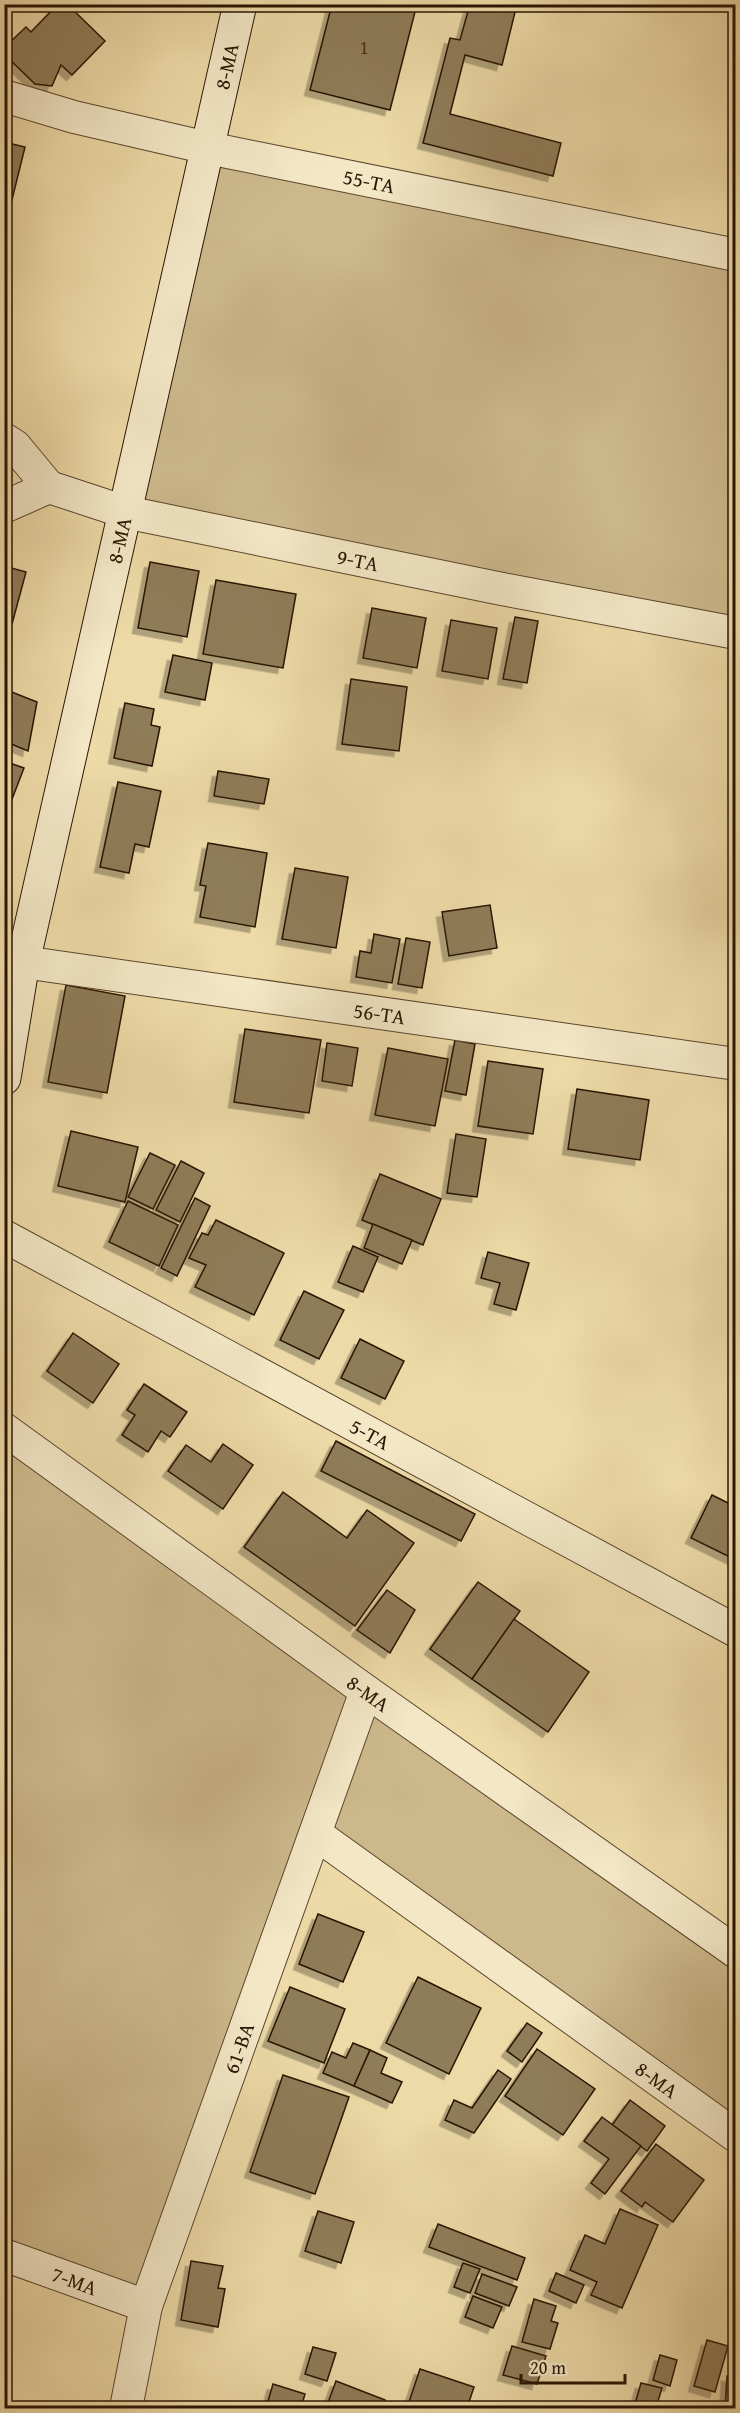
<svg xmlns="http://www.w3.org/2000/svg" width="740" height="2413" font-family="'Gentium Book Plus',serif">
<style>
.green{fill:#ccb88b;stroke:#7b6648;stroke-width:1.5}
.building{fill:#8f7b59;stroke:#2a1404;stroke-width:1.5;filter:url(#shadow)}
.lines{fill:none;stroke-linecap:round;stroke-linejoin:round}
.street-casing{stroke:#5b462d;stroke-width:34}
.secondary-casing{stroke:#2a1404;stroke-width:35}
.street{stroke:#f3e7c6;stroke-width:32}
.secondary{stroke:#f3e7c6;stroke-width:33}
.labels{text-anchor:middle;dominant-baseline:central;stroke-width:4.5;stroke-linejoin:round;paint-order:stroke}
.number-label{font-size:18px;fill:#432e19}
.street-label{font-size:21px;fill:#2a1404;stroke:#f3e7c6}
</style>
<defs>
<filter id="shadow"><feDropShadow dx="-5.5" dy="5.5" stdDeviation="0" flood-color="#0004"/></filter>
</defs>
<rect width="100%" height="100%" fill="#eddaa7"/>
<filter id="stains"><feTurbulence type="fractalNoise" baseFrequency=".00333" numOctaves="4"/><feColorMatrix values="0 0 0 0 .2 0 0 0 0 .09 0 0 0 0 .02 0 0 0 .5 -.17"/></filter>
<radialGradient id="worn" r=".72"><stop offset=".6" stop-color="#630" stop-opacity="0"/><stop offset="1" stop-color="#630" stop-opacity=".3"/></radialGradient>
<g class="green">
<polygon points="208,148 735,255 735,633 125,512"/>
<polygon points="5,1429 736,1952 735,2136 316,1834 146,2306 5,2255"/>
</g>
<g class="building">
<polygon points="58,4 67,4 105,41 72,75 61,65 52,86 35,84 4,54 4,48 26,27 31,32"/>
<polygon points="332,4 417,4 390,110 310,90"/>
<polygon points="470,4 517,4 502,65 465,55 450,114 561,143 553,176 423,143 450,38 460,40"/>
<polygon points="4,142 25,147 4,232"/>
<polygon points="150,562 199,571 187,637 138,628"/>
<polygon points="4,566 26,572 12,624 4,622"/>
<polygon points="216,580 296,594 283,668 203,654"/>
<polygon points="372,608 426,618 417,668 363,658"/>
<polygon points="515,617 538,621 527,683 503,679"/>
<polygon points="451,620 497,628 488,679 442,671"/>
<polygon points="173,655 212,663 205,700 165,692"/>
<polygon points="351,679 407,687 399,751 342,744"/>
<polygon points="4,689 37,702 28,751 4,741"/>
<polygon points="125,703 154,709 151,725 160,727 152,766 114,758"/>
<polygon points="4,761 24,768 4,820"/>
<polygon points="218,771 269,779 264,804 214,796"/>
<polygon points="118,782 161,791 149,847 135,844 129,873 100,867"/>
<polygon points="208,843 267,853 255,927 200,917 206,886 200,885"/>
<polygon points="295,868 348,877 336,948 282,939"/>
<polygon points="490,905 497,948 449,956 442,912"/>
<polygon points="374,934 400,939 392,983 356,977 360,951 371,953"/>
<polygon points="406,938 430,942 422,988 398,984"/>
<polygon points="66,985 125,996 107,1093 48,1082"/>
<polygon points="245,1029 321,1040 309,1113 234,1102"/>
<polygon points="455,1040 475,1044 466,1095 445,1091"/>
<polygon points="327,1043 358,1048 352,1086 322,1081"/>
<polygon points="388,1048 448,1059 435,1126 375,1115"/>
<polygon points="488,1061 543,1069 533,1134 478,1126"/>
<polygon points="577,1089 649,1100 640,1160 568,1149"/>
<polygon points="71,1131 138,1147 125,1202 58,1186"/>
<polygon points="456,1134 486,1139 477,1197 447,1193"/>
<polygon points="150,1153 175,1165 153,1209 128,1197"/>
<polygon points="181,1161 204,1173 180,1222 156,1210"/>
<polygon points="380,1174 441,1199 423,1245 362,1220"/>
<polygon points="195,1198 210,1206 177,1276 161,1268"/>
<polygon points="128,1201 178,1225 159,1266 109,1242"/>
<polygon points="216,1220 284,1253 254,1315 195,1287 206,1265 189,1258 202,1233 208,1235"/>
<polygon points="373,1224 412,1240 402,1264 364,1248"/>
<polygon points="353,1246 378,1257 363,1292 338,1282"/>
<polygon points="488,1252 529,1263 516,1310 494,1304 500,1283 481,1278"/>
<polygon points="304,1291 344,1310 319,1359 280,1340"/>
<polygon points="73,1333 119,1364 93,1403 47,1371"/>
<polygon points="360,1339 404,1361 385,1399 341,1378"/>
<polygon points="144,1384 187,1412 170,1437 161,1431 148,1452 122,1435 135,1415 127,1410"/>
<polygon points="336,1441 475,1514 461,1541 321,1471"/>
<polygon points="223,1444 253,1465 223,1509 168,1471 186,1445 211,1462"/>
<polygon points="283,1492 347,1538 367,1510 414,1543 355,1626 244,1547"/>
<polygon points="712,1495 736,1507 736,1560 691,1538"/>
<polygon points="478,1582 520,1611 472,1679 430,1649"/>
<polygon points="387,1590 415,1610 390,1653 357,1630"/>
<polygon points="514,1619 589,1672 548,1732 472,1679"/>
<polygon points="318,1914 364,1932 343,1982 299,1964"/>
<polygon points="418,1977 481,2008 449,2074 386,2043"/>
<polygon points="290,1987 345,2009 324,2063 268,2041"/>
<polygon points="527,2023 542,2033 522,2062 507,2051"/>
<polygon points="353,2043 370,2050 354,2086 323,2073 332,2052 346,2058"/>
<polygon points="537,2049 595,2089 563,2135 505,2096"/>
<polygon points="370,2050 387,2058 381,2073 402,2082 392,2103 354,2086"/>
<polygon points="498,2070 511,2079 474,2133 445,2120 454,2100 472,2108"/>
<polygon points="283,2075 349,2097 315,2194 250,2172"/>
<polygon points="630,2100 665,2126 647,2151 612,2125"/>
<polygon points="602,2117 641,2146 605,2194 591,2183 609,2159 584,2141"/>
<polygon points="656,2144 704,2180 673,2222 645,2202 642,2207 621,2191"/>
<polygon points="620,2209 658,2225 622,2308 591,2295 597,2282 570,2270 585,2235 605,2244"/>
<polygon points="318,2211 354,2222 341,2263 305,2251"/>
<polygon points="438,2224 525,2258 517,2280 429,2247"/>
<polygon points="191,2261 223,2266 218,2288 225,2289 218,2327 181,2320"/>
<polygon points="463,2263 480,2269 470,2293 454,2287"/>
<polygon points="556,2273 584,2285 576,2303 549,2291"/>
<polygon points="482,2274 517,2287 509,2306 475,2293"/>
<polygon points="473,2296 502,2307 493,2328 465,2317"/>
<polygon points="534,2299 556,2306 551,2321 558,2323 550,2349 522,2342"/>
<polygon points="707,2340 728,2346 715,2392 694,2386"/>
<polygon points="512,2346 546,2356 537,2384 503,2375"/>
<polygon points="313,2347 336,2353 327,2381 305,2374"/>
<polygon points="660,2355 677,2360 670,2386 653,2380"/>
<polygon points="420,2369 474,2387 467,2408 407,2408"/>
<polygon points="727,2376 736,2377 736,2408 725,2408"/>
<polygon points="336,2381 385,2400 382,2408 326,2408"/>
<polygon points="641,2383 662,2388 656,2408 635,2404"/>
<polygon points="273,2384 305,2394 301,2408 266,2408"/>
</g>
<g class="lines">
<defs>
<g id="street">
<path id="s1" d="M4,96L74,117L208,148L736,255"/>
<path id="s2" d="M4,439L15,446L49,487L125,512L502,589L736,633"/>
<polyline points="4,507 49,487"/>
<path id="s3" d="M23,962L736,1064"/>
<path id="s4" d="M4,1236L736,1631"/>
<path id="s5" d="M4,1429L366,1691L736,1952"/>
<path id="s6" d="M316,1834L736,2136"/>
<path id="s7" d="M4,2255L146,2306"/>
<path id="s8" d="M126,2408L146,2306L366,1691"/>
</g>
<g id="secondary">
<path id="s9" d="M4,1078L23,962L240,4"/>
</g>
</defs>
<use href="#street" class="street-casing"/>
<use href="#secondary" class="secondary-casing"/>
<use href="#street" class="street"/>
<use href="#secondary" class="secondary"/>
</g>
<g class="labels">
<g class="number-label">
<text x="364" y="47">1</text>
</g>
<g class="street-label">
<text stroke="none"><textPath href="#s9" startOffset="1036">8-МА</textPath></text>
<text stroke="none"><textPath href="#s1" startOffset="375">55-ТА</textPath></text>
<text stroke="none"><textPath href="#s9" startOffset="550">8-МА</textPath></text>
<text stroke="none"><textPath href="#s2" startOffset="384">9-ТА</textPath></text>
<text stroke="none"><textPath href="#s3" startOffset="360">56-ТА</textPath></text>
<text stroke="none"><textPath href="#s4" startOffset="416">5-ТА</textPath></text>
<text stroke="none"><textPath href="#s5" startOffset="450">8-МА</textPath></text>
<text stroke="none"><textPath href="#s8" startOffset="378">61-ВА</textPath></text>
<text stroke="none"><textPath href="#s6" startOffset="420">8-МА</textPath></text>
<text stroke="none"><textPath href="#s7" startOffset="75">7-МА</textPath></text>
</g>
</g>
<rect width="740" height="2413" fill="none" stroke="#eddaa7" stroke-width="24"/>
<rect x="6" y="6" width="728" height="2401" fill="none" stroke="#2a1404" stroke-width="3"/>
<rect x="12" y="12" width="716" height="2389" fill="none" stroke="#2a1404" stroke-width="1.5"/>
<path d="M521 2374v9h104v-9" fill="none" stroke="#2a1404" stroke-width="3"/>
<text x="530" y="2374" font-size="18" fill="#2a1404" stroke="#f3e7c6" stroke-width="4.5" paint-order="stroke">20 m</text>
<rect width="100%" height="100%" filter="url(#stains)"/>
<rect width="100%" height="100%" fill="url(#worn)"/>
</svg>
